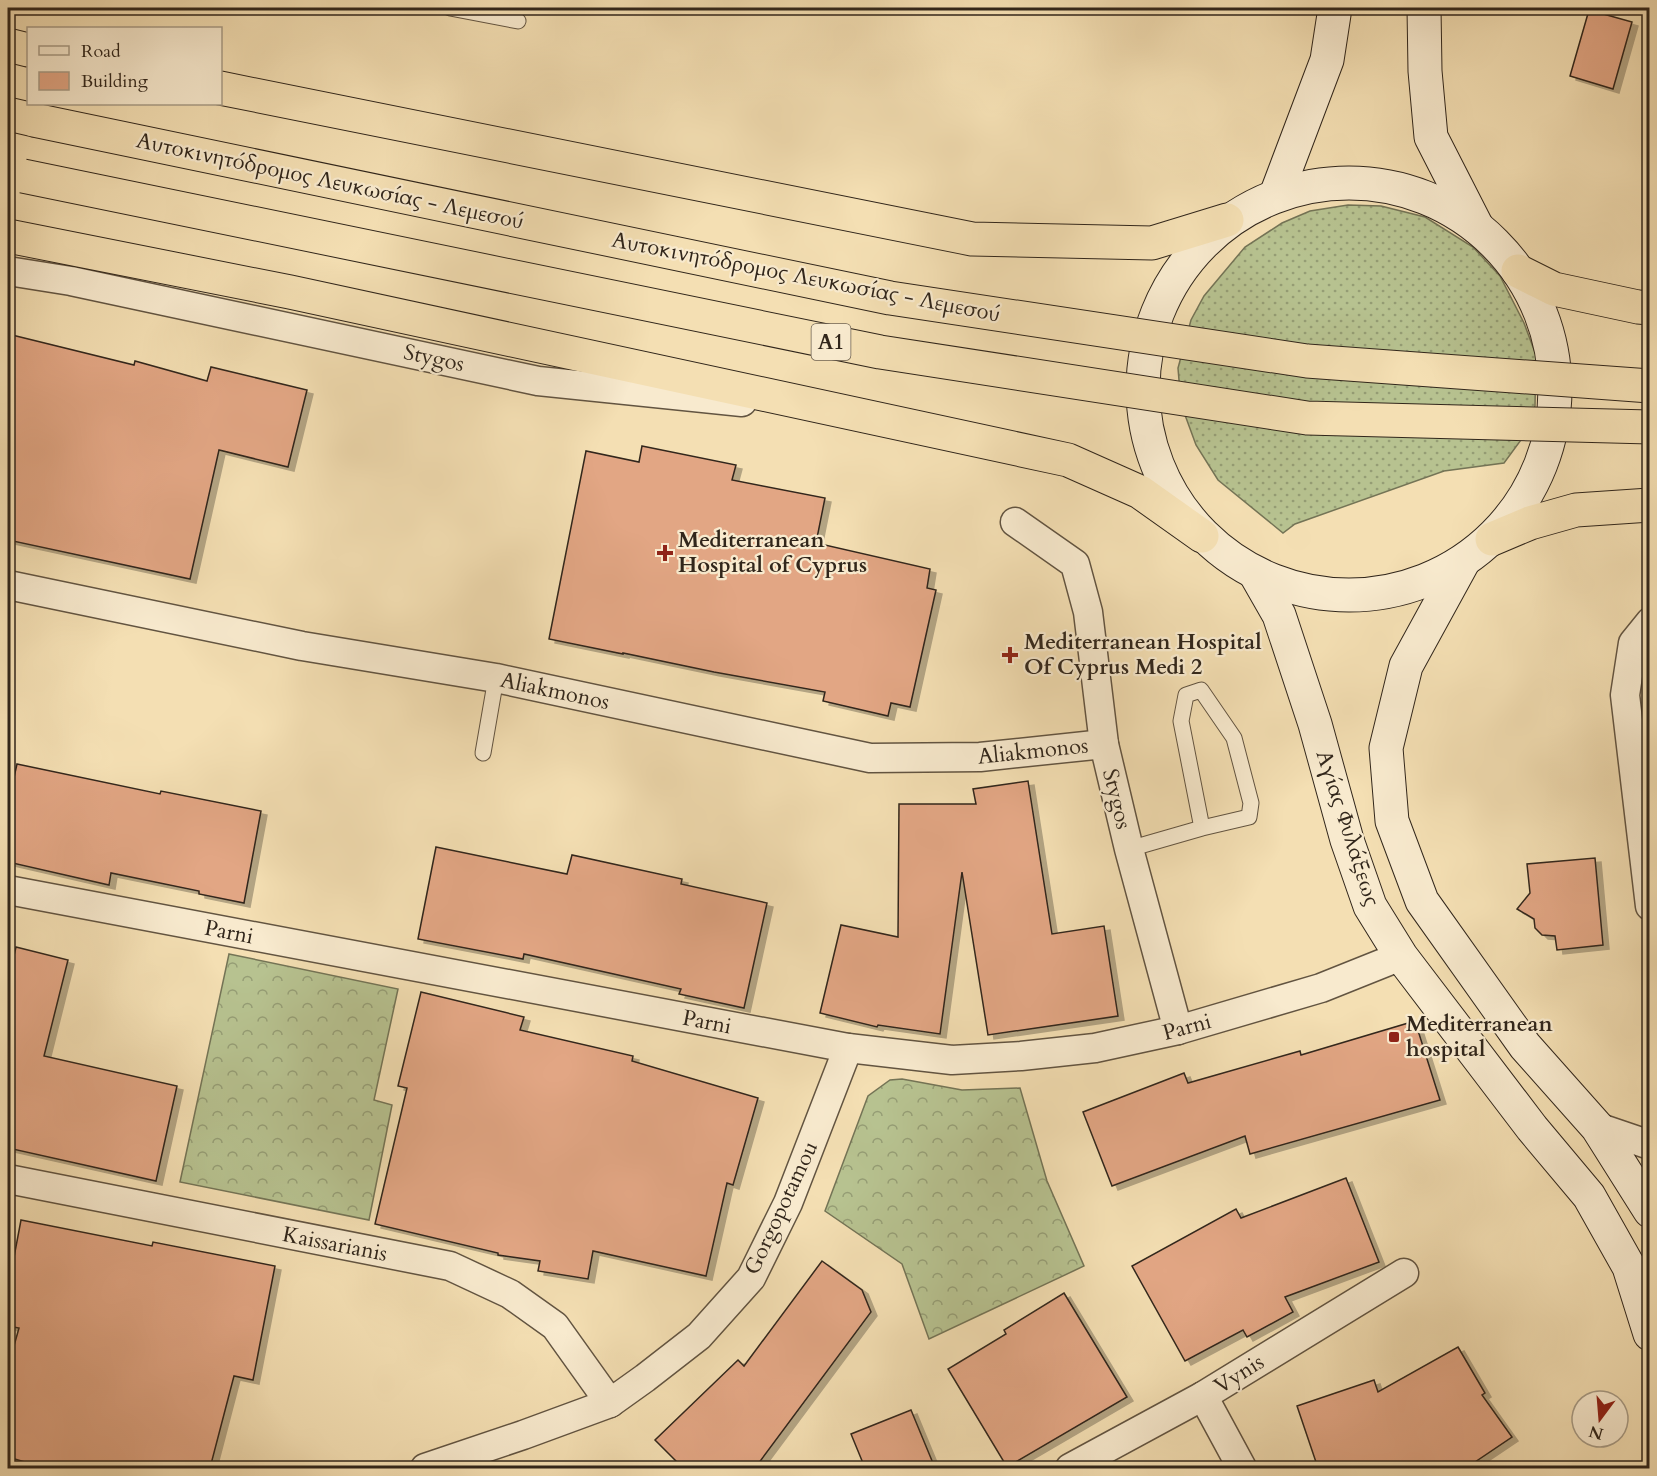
<svg xmlns="http://www.w3.org/2000/svg" width="1657" height="1476" font-family="Cardo,serif">
<style>
.grass{fill:url(#grass-dots);stroke:#747456;stroke-width:1.5}
.forest{fill:url(#forest-crowns);stroke:#747456;stroke-width:1.5}
.building{fill:#e2a684;stroke:#31261b;stroke-width:1.5;filter:url(#shadow)}
.lines{fill:none;stroke-linecap:round;stroke-linejoin:round}
.service-casing{stroke:#625441;stroke-width:17}
.minor-casing{stroke:#625441;stroke-width:31}
.secondary-casing{stroke:#31261b;stroke-width:35}
.trunk-casing{stroke:#31261b;stroke-width:35}
.service{stroke:#f8eace;stroke-width:15}
.minor{stroke:#f8eace;stroke-width:28}
.secondary{stroke:#f8eace;stroke-width:33}
.trunk{stroke:#f4dfb3;stroke-width:33}
.trunk-bridge-casing{stroke:#31261b;stroke-width:35;stroke-linecap:butt}
.trunk-bridge{stroke:#f4dfb3;stroke-width:33}
.poi-dot{fill:#8f2418;stroke:#f8eace;stroke-width:2}
.labels{text-anchor:middle;dominant-baseline:central;stroke-width:4.5;stroke-linejoin:round;paint-order:stroke}
.shield{fill:#f8eace;stroke:#6d6151;stroke-width:1.5}
.shield-label{font-size:21px;font-weight:bold;fill:#31261b}
.street-label{font-size:22px;fill:#31261b;stroke:#f8eace}
.poi-label{font-size:22px;font-weight:bold;fill:#31261b;stroke:#f8eace;text-anchor:start}
</style>
<defs>
<pattern id="grass-dots" width="8" height="8" patternUnits="userSpaceOnUse" patternTransform="scale(1.5)"><rect width="8" height="8" fill="#b7c290"/><path d="M2 2h.1M6 6h.1" fill="none" stroke="#959d75" stroke-width="1.8" stroke-linecap="round"/></pattern>
<pattern id="forest-crowns" width="20" height="18" patternUnits="userSpaceOnUse" patternTransform="scale(1.5)"><rect width="20" height="18" fill="#b7c290"/><path d="M2 6a3 3 0 1 1 6 0M12 15a3 3 0 1 1 6 0" fill="none" stroke="#959d75"/></pattern>
<filter id="shadow"><feDropShadow dx="6" dy="4" stdDeviation="0" flood-color="#0004"/></filter>
</defs>
<rect width="100%" height="100%" fill="#f4dfb3"/>
<filter id="stains"><feTurbulence type="fractalNoise" baseFrequency=".00333" numOctaves="4"/><feColorMatrix values="0 0 0 0 .2 0 0 0 0 .09 0 0 0 0 .02 0 0 0 .5 -.17"/></filter>
<radialGradient id="worn" r=".72"><stop offset=".6" stop-color="#630" stop-opacity="0"/><stop offset="1" stop-color="#630" stop-opacity=".3"/></radialGradient>
<polygon class="grass" points="1348,205 1381,206 1425,217 1473,247 1500,276 1524,323 1536,355 1535,406 1521,440 1504,463 1444,471 1295,524 1283,533 1218,480 1196,445 1181,404 1178,368 1191,320 1204,296 1245,247 1282,223 1310,211"/>
<g class="forest">
<polygon points="229,954 398,989 374,1100 392,1105 369,1220 180,1182"/>
<polygon points="902,1079 962,1090 1020,1088 1047,1181 1084,1266 929,1339 902,1264 825,1211 868,1096 890,1080"/>
</g>
<g class="building">
<polygon points="1589,10 1632,22 1613,89 1570,76"/>
<polygon points="8,334 134,365 135,361 207,381 211,367 307,390 288,467 219,450 190,579 8,540"/>
<polygon points="642,446 736,465 732,480 825,498 816,543 930,569 927,588 936,590 910,707 891,703 888,716 823,701 825,692 714,672 623,653 623,654 549,639 586,451 639,462"/>
<polygon points="17,764 160,794 161,791 261,811 244,903 199,894 199,891 111,873 109,885 8,862 8,804"/>
<polygon points="1028,781 1052,934 1104,926 1118,1016 988,1035 962,872 940,1034 878,1025 877,1027 820,1013 841,925 898,937 899,804 976,804 973,789"/>
<polygon points="436,847 567,874 572,855 682,879 681,884 767,903 744,1008 679,994 681,989 524,954 523,959 418,939"/>
<polygon points="1595,858 1603,945 1557,950 1555,936 1542,935 1535,928 1534,919 1517,909 1530,893 1527,864"/>
<polygon points="16,947 68,960 44,1056 177,1086 156,1181 8,1148 8,981"/>
<polygon points="421,992 524,1017 520,1030 633,1056 632,1061 758,1098 733,1185 727,1183 706,1276 593,1251 588,1279 538,1271 540,1261 498,1255 498,1253 375,1224 407,1088 398,1086"/>
<polygon points="1415,1021 1440,1100 1250,1154 1245,1136 1112,1186 1083,1112 1184,1073 1188,1083 1300,1051 1301,1055"/>
<polygon points="1346,1178 1379,1262 1285,1297 1293,1312 1247,1337 1243,1330 1185,1361 1132,1266 1236,1209 1241,1218"/>
<polygon points="21,1220 152,1246 153,1242 275,1266 253,1380 234,1376 210,1468 45,1468 8,1457 8,1367 19,1328 8,1326 8,1289"/>
<polygon points="822,1261 862,1290 871,1312 755,1468 683,1468 655,1440 738,1360 744,1366"/>
<polygon points="1064,1293 1127,1397 1007,1467 948,1369 1006,1334 1004,1330"/>
<polygon points="1458,1347 1485,1393 1482,1395 1512,1437 1466,1468 1318,1468 1297,1406 1374,1380 1378,1392"/>
<polygon points="911,1410 935,1468 865,1468 851,1434"/>
</g>
<g class="lines">
<defs>
<g id="service">
<polyline points="450,8 518,21"/>
<polyline points="483,753 496,678"/>
<polyline points="1129,849 1202,828 1249,817 1251,803 1234,738 1201,690 1186,695 1181,721 1202,828"/>
</g>
<g id="minor">
<polyline points="8,271 71,281 538,381 742,402"/>
<polyline points="1015,522 1075,564 1088,612 1104,744 1129,849 1178,1030"/>
<polyline points="8,585 302,646 496,678 870,758 980,757 1104,744"/>
<polyline points="1650,622 1633,643 1625,695 1650,906"/>
<polyline points="8,890 848,1048 952,1060 1021,1056 1095,1048 1178,1030 1321,988 1401,956"/>
<polyline points="1597,1127 1650,1145"/>
<polyline points="8,1179 450,1266 510,1294 555,1326 610,1403"/>
<polyline points="1203,1396 1242,1468"/>
<polyline points="425,1468 523,1435 610,1403 645,1378 699,1336 751,1278 788,1203 848,1048"/>
<polyline points="1070,1468 1203,1396 1404,1273"/>
</g>
<g id="secondary">
<polyline points="1424,8 1425,71 1431,137 1477,227"/>
<circle cx="1349" cy="389" r="206"/>
<polyline points="1276,195 1327,60 1335,8"/>
<polyline points="1463,562 1406,666 1386,748 1392,821 1422,901 1525,1046 1597,1127 1650,1211"/>
<polyline points="1255,573 1279,615 1315,724 1347,840 1370,906 1401,956 1532,1128 1589,1196 1629,1267 1650,1334"/>
</g>
<g id="trunk">
<polyline points="8,45 28,50"/>
<polyline points="220,88 972,239 1152,243 1227,220"/>
<polyline points="8,114 34,120"/>
<polyline points="8,236 290,292 1068,460 1140,492 1202,536"/>
<polyline points="1518,271 1554,289 1638,307 1650,308"/>
<polyline points="1492,539 1530,523 1576,510 1650,505"/>
</g>
</defs>
<use href="#service" class="service-casing"/>
<use href="#minor" class="minor-casing"/>
<use href="#secondary" class="secondary-casing"/>
<use href="#trunk" class="trunk-casing"/>
<use href="#service" class="service"/>
<use href="#minor" class="minor"/>
<use href="#secondary" class="secondary"/>
<use href="#trunk" class="trunk"/>
<defs>
<g id="trunk-bridge">
<polyline points="34,120 890,298 1307,361 1650,386"/>
<polyline points="23,176 880,352 1307,418 1650,427"/>
</g>
</defs>
<use href="#trunk-bridge" class="trunk-bridge-casing"/>
<use href="#trunk-bridge" class="trunk-bridge"/>
</g>
<g class="poi-dot">
<path d="M662 544h6v6h6v6h-6v6h-6v-6h-6v-6h6z"/>
<path d="M1007 646h6v6h6v6h-6v6h-6v-6h-6v-6h6z"/>
<rect x="1388" y="1031" width="12" height="12" rx="3"/>
</g>
<g class="labels">
<rect class="shield" x="811.5" y="324" width="39" height="36" rx="4.5"/>
<g class="shield-label">
<text x="831" y="342">A1</text>
</g>
<g class="street-label">
<text transform="translate(330 181) rotate(12)">Αυτοκινητόδρομος Λευκωσίας - Λεμεσού</text>
<text transform="translate(806 277) rotate(11)">Αυτοκινητόδρομος Λευκωσίας - Λεμεσού</text>
<text transform="translate(434 358) rotate(12)">Stygos</text>
<text transform="translate(555 691) rotate(12)">Aliakmonos</text>
<text transform="translate(1033 751) rotate(-6)">Aliakmonos</text>
<text transform="translate(1117 799) rotate(76)">Stygos</text>
<text transform="translate(1348 828) rotate(72)">Αγίας Φυλάξεως</text>
<text transform="translate(229 932) rotate(11)">Parni</text>
<text transform="translate(707 1022) rotate(11)">Parni</text>
<text transform="translate(1187 1027) rotate(-15)">Parni</text>
<text transform="translate(781 1208) rotate(-65)">Gorgopotamou</text>
<text transform="translate(335 1244) rotate(11)">Kaissarianis</text>
<text transform="translate(1239 1374) rotate(-32)">Vynis</text>
</g>
<g class="poi-label">
<text x="678" y="540">Mediterranean<tspan x="678" dy="25">Hospital of Cyprus</tspan></text>
<text x="1024" y="642">Mediterranean Hospital<tspan x="1024" dy="25">Of Cyprus Medi 2</tspan></text>
<text x="1406" y="1024">Mediterranean<tspan x="1406" dy="25">hospital</tspan></text>
</g>
</g>
<rect width="1657" height="1476" fill="none" stroke="#f4dfb3" stroke-width="30"/>
<rect x="9" y="9" width="1639" height="1458" fill="none" stroke="#31261b" stroke-width="3"/>
<rect x="15" y="15" width="1627" height="1446" fill="none" stroke="#31261b" stroke-width="1.5"/>
<rect x="27" y="27" width="195" height="78" fill="#f8eace" stroke="#a89c86" stroke-width="1.5"/>
<rect x="39" y="46" width="30" height="9" fill="#f8eace" stroke="#a89c86" stroke-width="1.5"/>
<text x="81" y="57" font-size="18" fill="#31261b">Road</text>
<rect x="39" y="72" width="30" height="18" fill="#e2a684" stroke="#a89c86" stroke-width="1.5"/>
<text x="81" y="87" font-size="18" fill="#31261b">Building</text>
<g transform="translate(1600 1419) rotate(196)"><circle r="28" fill="#f8eace" stroke="#a89c86" stroke-width="1.5"/>
<path d="M0-4.5L10 22L0 15L-10 22Z" fill="#8f2418"/>
<text y="-9" font-size="16" font-weight="bold" text-anchor="middle" fill="#31261b">N</text>
</g>
<rect width="100%" height="100%" filter="url(#stains)"/>
<rect width="100%" height="100%" fill="url(#worn)"/>
</svg>
